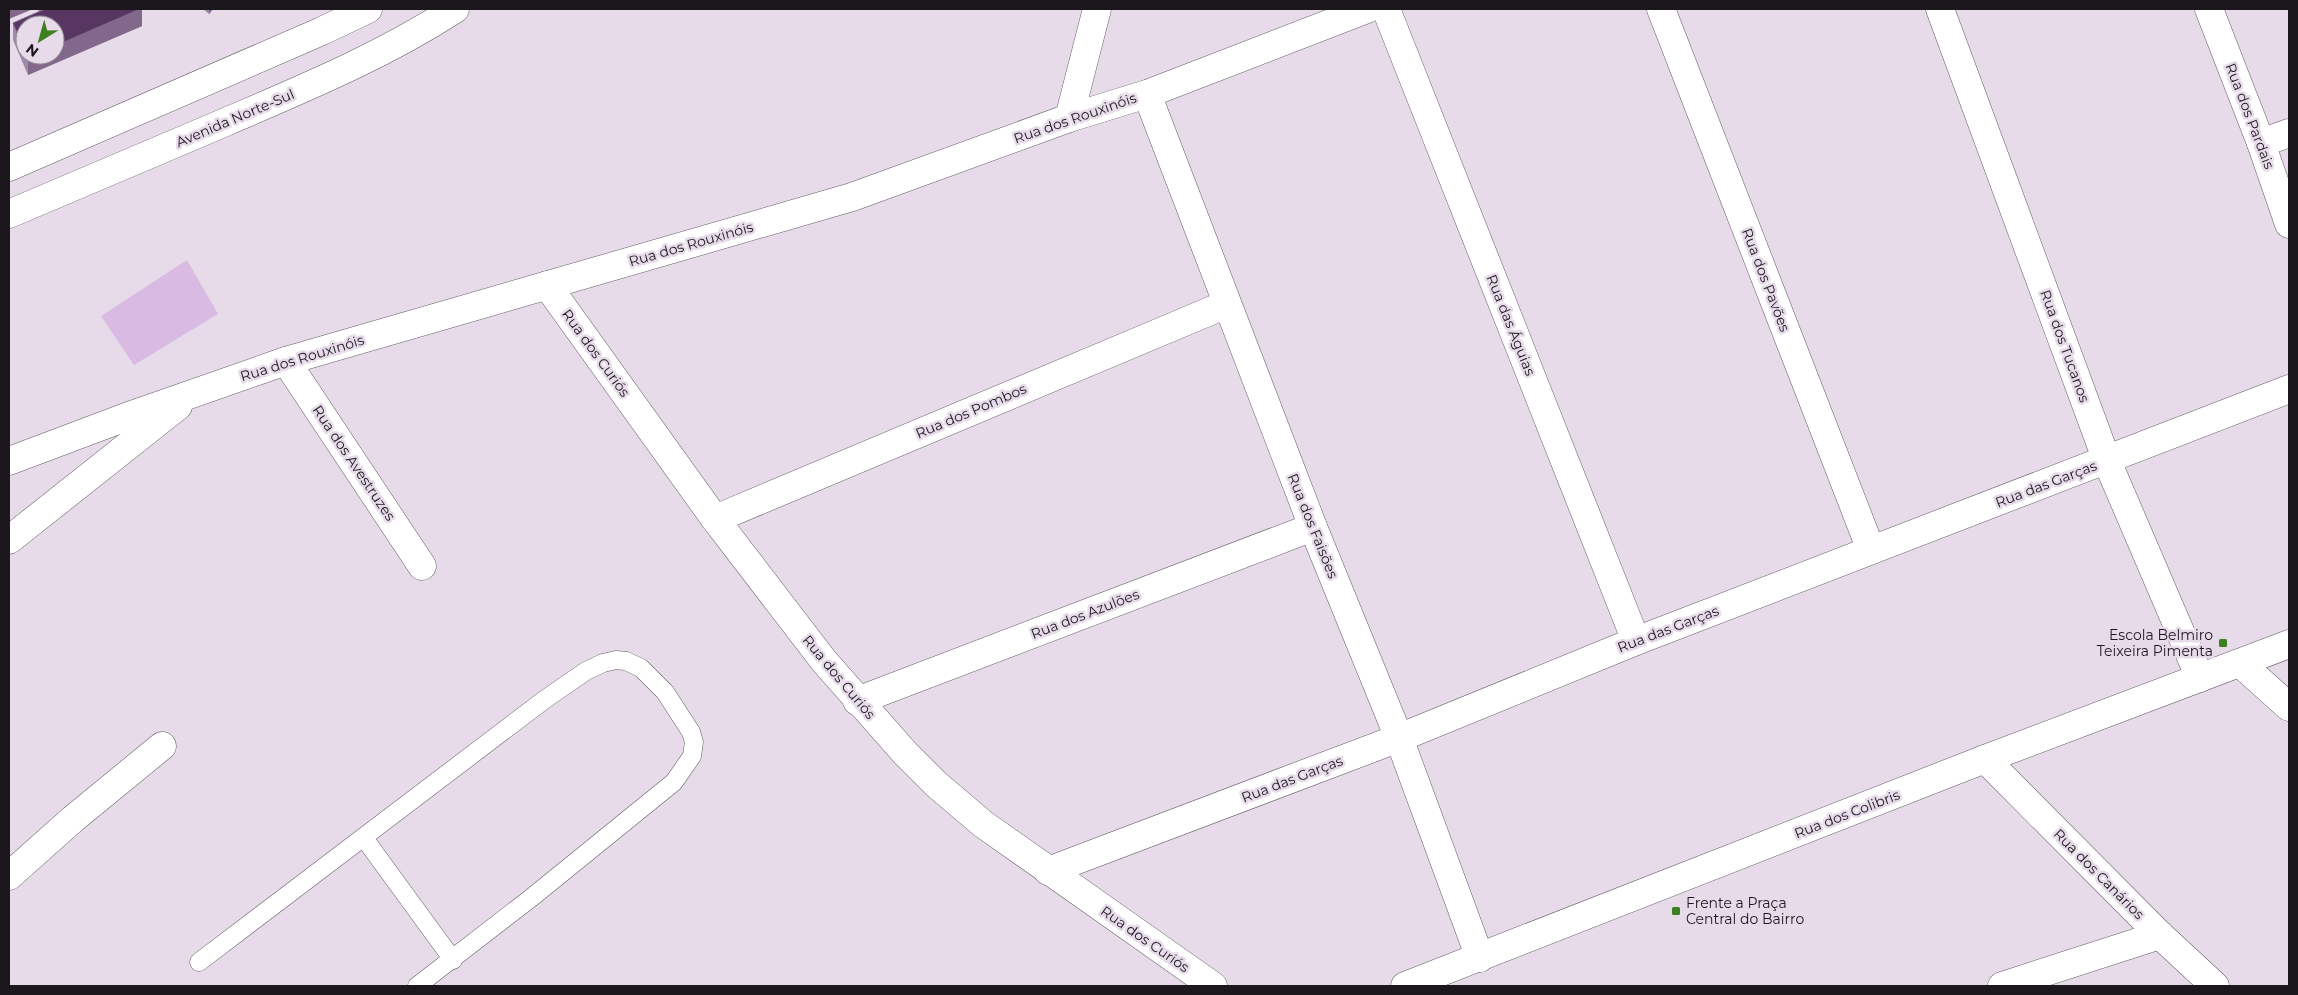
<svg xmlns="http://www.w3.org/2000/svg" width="2298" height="995" font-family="Montserrat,sans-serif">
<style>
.garden{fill:#d9bae3}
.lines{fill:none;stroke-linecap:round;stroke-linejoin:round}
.lane-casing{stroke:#665b69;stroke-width:19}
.street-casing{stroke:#665b69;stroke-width:29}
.secondary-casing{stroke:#665b69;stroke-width:29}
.lane{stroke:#fff;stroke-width:18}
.street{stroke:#fff;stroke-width:28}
.secondary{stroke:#fff;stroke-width:28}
.wall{fill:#9f89a6;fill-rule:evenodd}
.shaded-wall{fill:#82688a}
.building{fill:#573761;stroke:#82688a}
.poi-dot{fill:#3d7f21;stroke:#e7dbea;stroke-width:2}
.labels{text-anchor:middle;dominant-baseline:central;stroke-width:5;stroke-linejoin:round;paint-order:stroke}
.street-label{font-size:14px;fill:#1b171d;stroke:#e7dbea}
.poi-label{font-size:14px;fill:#1b171d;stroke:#e7dbea;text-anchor:end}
</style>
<rect width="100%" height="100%" fill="#e7dbea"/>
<polygon class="garden" points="187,260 218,314 134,365 101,316"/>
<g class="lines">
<defs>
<g id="lane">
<polyline points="364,838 453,960"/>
<polyline points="199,962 544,700 586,671 603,663 616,660 626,661 641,668 665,692 691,732 694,742 692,756 674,782 531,898 417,986"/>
</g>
<g id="street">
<polyline points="1386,9 1636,641"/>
<polyline points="1661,9 1871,550"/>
<polyline points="1940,9 2107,461 2200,678"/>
<polyline points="2209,9 2261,143 2289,224"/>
<polyline points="1147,94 1313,527 1399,738 1480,958"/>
<polyline points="1069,118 1097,9"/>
<polyline points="2261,143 2289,133"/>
<polyline points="547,285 715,519 824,661 905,753 936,784 983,824 1213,986"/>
<polyline points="286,361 422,566"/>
<polyline points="9,461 126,417 286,361 852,197 1069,118 1147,94 1367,9"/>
<polyline points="715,519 1227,304"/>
<polyline points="9,540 178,406"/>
<polyline points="2240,663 2289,707"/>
<polyline points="857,701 1313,527"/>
<polyline points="1985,759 2160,935 2215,986"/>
<polyline points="1048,871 1399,738 1636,641 2289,389"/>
<polyline points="9,876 73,819 162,746"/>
<polyline points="1405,986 1985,759 2289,644"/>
<polyline points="2002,986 2160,935"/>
</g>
<g id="secondary">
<polyline points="9,167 322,31 368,9"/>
<path d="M9,214C82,183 155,152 228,121C307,87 384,55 455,9"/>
</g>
</defs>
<use href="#lane" class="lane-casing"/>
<use href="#street" class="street-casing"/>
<use href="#secondary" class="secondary-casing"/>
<use href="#lane" class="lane"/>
<use href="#street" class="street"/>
<use href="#secondary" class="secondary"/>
</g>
<g class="wall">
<path d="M38,9H142V26L28,75L13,40V23L39,12ZM25,25L55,55H25Z"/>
<polygon points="203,9 213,9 209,14"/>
</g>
<g class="shaded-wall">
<polygon points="9,9 33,9 9,19"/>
<polygon points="140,9 142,9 142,26 28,75 28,57 34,55 55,55 55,46"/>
<polygon points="209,9 213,9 209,14"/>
</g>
<g class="building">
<polygon points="45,9 140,9 55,46 55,25 25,25 25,51 13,23"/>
<polygon points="27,55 34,55 28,57"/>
</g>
<g class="poi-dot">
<rect x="2218" y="638" width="10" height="10" rx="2.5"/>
<rect x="1671" y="906" width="10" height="10" rx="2.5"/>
</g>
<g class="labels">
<g class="street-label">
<text transform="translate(2250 116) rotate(69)">Rua dos Pardais</text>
<text transform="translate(235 118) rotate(-23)">Avenida Norte-Sul</text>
<text transform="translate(1075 118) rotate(-19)">Rua dos Rouxinóis</text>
<text transform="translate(691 244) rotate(-16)">Rua dos Rouxinóis</text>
<text transform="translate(1766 280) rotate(69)">Rua dos Pavões</text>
<text transform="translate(1511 325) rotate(68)">Rua das Águias</text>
<text transform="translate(2065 346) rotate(70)">Rua dos Tucanos</text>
<text transform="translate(596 353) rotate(54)">Rua dos Curiós</text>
<text transform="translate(302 358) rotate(-17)">Rua dos Rouxinóis</text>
<text transform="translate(971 411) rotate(-23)">Rua dos Pombos</text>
<text transform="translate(354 463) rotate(56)">Rua dos Avestruzes</text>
<text transform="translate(2046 484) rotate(-21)">Rua das Garças</text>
<text transform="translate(1313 526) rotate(68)">Rua dos Faisões</text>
<text transform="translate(1085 614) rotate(-21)">Rua dos Azulões</text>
<text transform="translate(1668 629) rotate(-21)">Rua das Garças</text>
<text transform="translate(839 677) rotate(50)">Rua dos Curiós</text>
<text transform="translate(1292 779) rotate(-21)">Rua das Garças</text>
<text transform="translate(1847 814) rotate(-21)">Rua dos Colibris</text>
<text transform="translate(2099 874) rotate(45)">Rua dos Canários</text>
<text transform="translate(1145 939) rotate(35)">Rua dos Curiós</text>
</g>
<g class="poi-label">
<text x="2213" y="635">Escola Belmiro<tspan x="2213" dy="16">Teixeira Pimenta</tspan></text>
<text x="1686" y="903" text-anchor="start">Frente a Praça<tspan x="1686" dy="16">Central do Bairro</tspan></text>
</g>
</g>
<rect width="2298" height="995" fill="none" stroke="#1b171d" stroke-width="20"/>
<g transform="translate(40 40) rotate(217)"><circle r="24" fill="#e7dbea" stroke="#958d98"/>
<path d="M0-4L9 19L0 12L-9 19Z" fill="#3d7f21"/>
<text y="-8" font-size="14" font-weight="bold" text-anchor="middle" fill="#1b171d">N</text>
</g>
</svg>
